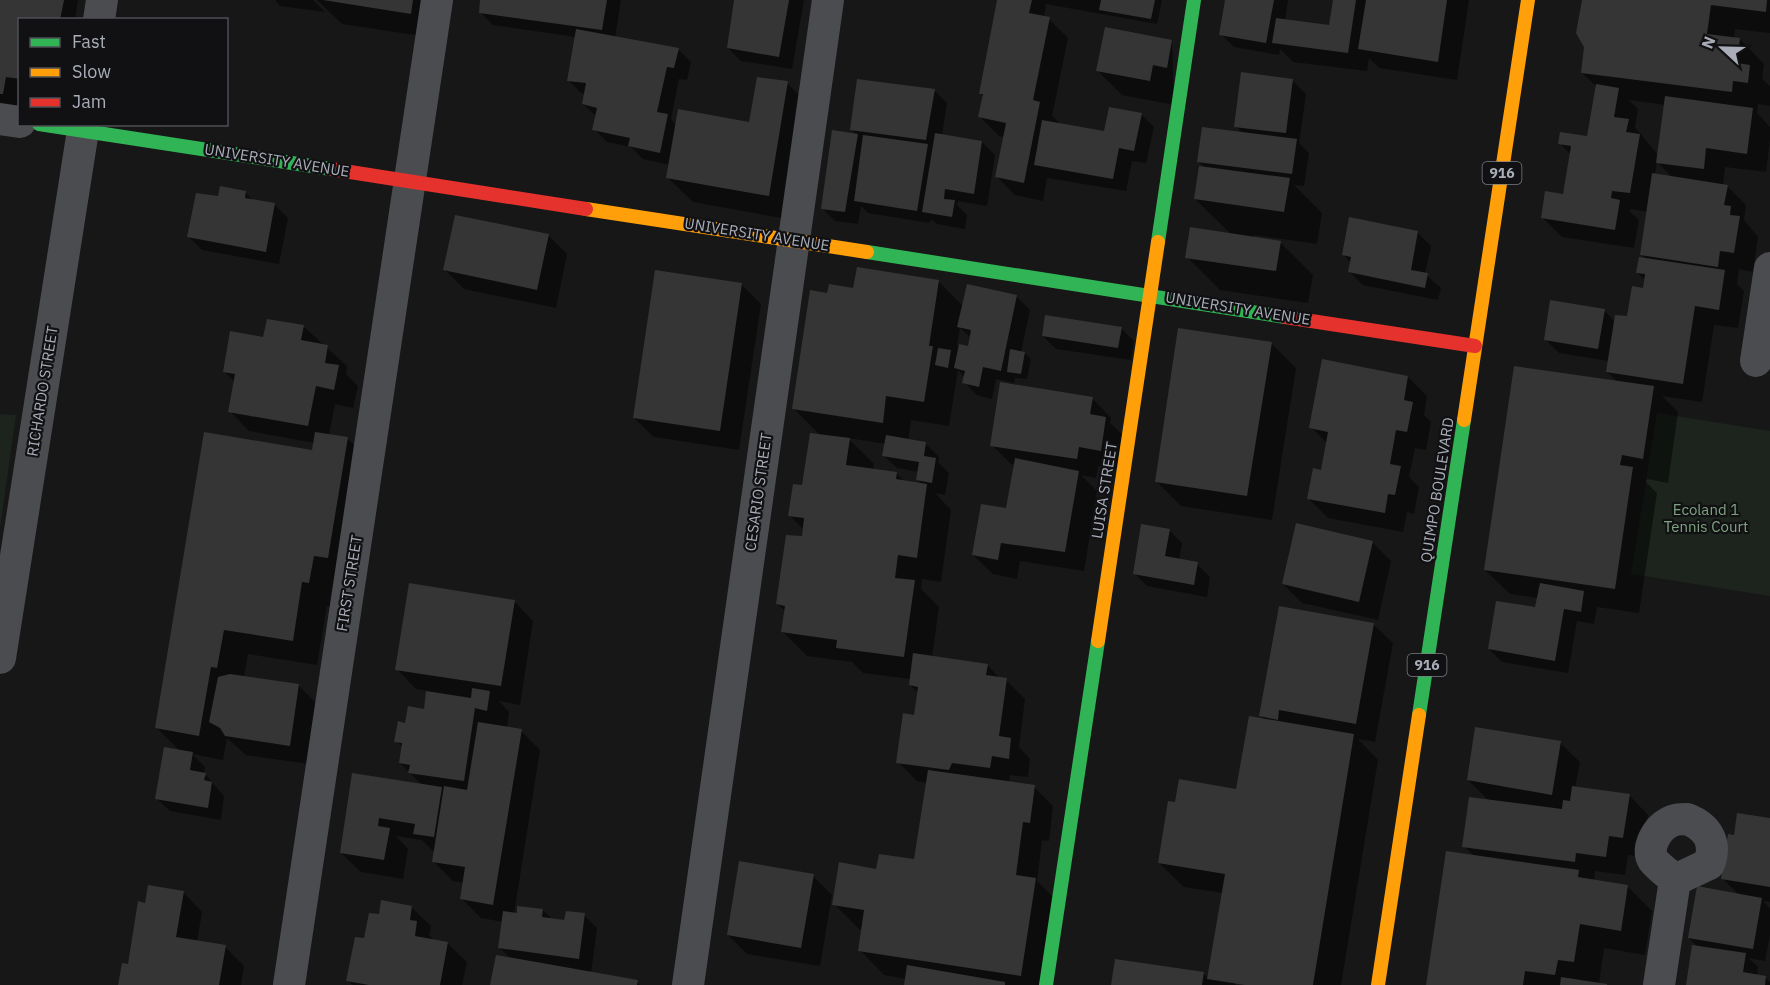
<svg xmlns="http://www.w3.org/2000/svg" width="1770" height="985" font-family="'IBM Plex Sans',sans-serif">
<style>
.green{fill:#1d241e}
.shadow{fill:#0007;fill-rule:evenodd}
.building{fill:#353536}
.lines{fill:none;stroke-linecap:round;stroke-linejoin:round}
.street{stroke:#4b4c50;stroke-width:32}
.fast{stroke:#30b455;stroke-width:14}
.slow{stroke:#ff9f0a;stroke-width:14}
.jam{stroke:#e5322d;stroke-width:14}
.labels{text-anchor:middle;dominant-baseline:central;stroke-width:4.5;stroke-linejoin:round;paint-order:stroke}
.shield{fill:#111113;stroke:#7b7e86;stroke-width:1.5}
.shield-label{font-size:14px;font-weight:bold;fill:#a8adb8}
.street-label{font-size:15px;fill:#a8adb8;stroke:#111113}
.park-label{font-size:15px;fill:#7fa381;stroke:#111113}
</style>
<rect width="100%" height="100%" fill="#171717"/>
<g class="green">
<polygon points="1657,413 1770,431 1770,596 1631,574"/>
<polygon points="0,414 16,415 0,528"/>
</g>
<g class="shadow">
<polygon points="0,0 78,0 75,20 20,20 20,89 16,107 0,104"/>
<polygon points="275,0 313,0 325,12 280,6"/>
<polygon points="317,0 441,0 435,38 342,24"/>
<polygon points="482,0 621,0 615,38 678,49 691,62 687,80 679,79 671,119 677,126 750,124 787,83 812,108 793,220 693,202 668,178 670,165 643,159 631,147 607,142 594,129 597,117 583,104 585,94 581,93 568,80 576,37 493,25 480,12"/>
<polygon points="736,0 804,0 792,69 741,61 728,48"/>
<polygon points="999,0 1162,0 1157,24 1046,4 1044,18 1049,19 1068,38 1052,116 1059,122 1058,124 1105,133 1141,114 1154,127 1146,163 1132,161 1126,191 1047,178 1043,201 1015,195 996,176 1004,137 999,136 980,117 984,97 980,93"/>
<polygon points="1226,0 1288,0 1285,21 1330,26 1334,0 1331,0 1469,0 1457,80 1379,68 1369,58 1367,71 1293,62 1280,49 1279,55 1234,47 1221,34"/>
<path d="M1583,0H1770V33L1735,29L1734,39H1740L1764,64L1762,79L1770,86V106L1758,104L1757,113L1770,127V140L1766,172L1725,167L1723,185L1727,186L1746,205L1744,220L1758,237L1753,272L1739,269L1737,284L1744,291L1738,328L1714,325L1702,402L1662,396L1678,412L1668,483L1647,479L1646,482L1657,493L1639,613L1597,607L1594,624L1577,621L1568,673L1502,662L1489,649L1536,609L1538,598L1510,594L1485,570L1618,382L1607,372L1609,361L1559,353L1546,340L1604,310L1615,322L1629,318L1644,290L1646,281L1637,273L1647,260L1641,254L1648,212L1631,209L1630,212L1639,220L1634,248L1562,237L1542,217L1565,196L1571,155L1560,143L1588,138L1597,87L1582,73L1586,47ZM1629,100L1666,105L1658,155L1635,127L1638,109ZM1657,162L1673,178L1655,175Z"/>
<polygon points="1172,41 1174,105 1122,95 1098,71"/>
<polygon points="1293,81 1306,94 1299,143 1309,153 1304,186 1294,185 1322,213 1317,244 1254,235 1254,238 1280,242 1313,275 1308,303 1220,290 1187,257 1232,235 1195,199 1205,168 1198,161 1243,134 1236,126"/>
<polygon points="934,90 947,103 942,135 982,142 995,155 987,206 958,201 957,205 967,215 965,229 937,224 931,219 930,223 868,213 861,206 858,224 835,221 822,208 857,135 851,129"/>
<polygon points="245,192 254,201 275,205 288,218 279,264 202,250 189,237 219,198"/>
<polygon points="1350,219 1418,233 1431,246 1425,274 1441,288 1438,300 1363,285 1350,272 1351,263 1344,255"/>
<polygon points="548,235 567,254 556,308 464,289 445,270"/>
<path d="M938,281L963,306L968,286L1017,297L1030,310L1021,352L1025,353L1031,359L1027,379L1015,378L1014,383L996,379L992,399L977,395L964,382L965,377L958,370L949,426L911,420L908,441L926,444L939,457L938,462L949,473L945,495L935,493L951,510L941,582L922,579L921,589L939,607L932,657L987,665L1001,679L1006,680L1025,699L1019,747L1030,759L1028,777L1010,775L1009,783L1034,787L1053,806L1049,841L1042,840L1037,881L1060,904L1048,985H905L906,979L884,975L860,950L862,930L859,929L834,904L877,870L919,862L928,783L917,781L898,762L915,717L919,694L910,685L911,679L863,673L852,662L807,656L783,632L786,612L777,604L803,538L804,530L790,516L804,487L821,436L793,408L828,295L855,289ZM960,328L971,338L969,348L957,345ZM848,438L886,444L883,455L897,468L919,472L917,479L922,484L905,482L896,473L873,470L874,464Z"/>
<polygon points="742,285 761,304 739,450 654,437 634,418"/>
<polygon points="304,327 347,366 346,374 358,386 353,408 335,404 329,435 347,438 372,463 334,607 327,606 317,665 248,654 244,677 298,685 317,704 309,764 246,755 227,738 223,760 192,754 205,767 204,773 224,796 221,820 170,811 156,798 181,752 157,728 314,451 315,443 249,431 230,411 235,382 224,371 264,339"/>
<polygon points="1121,328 1134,341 1131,360 1056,349 1043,336"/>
<polygon points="1271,343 1296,368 1272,520 1181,506 1156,481"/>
<polygon points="1408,377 1427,396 1424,415 1431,422 1426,450 1415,448 1409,477 1419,487 1414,514 1407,512 1403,532 1328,518 1309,499 1323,472 1328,444 1311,427"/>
<polygon points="1092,398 1111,418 1110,423 1125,437 1120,469 1098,466 1096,478 1081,475 1097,491 1084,571 1020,561 1017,579 993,574 973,555 1007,510 1015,465 1011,464 992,445"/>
<polygon points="1169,530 1182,543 1179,561 1197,564 1210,577 1207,597 1147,586 1134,573"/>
<polygon points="1372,542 1391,561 1378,620 1302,603 1283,584"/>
<polygon points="514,601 533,621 520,705 499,701 509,712 507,728 521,731 540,750 514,914 543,910 553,920 566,922 584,915 597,928 591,974 637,982 640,985 492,985 512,960 500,948 503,922 481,918 462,899 464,883 453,881 434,862 435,853 422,840 396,836 408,849 403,879 361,872 341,853 353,775 423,786 400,763 403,748 396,741 407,725 425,710 428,691 416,689 397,669"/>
<polygon points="1373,624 1393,643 1375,742 1358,739 1378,760 1341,985 1255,985 1234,982 1236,985 1112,985 1203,973 1208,978 1223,893 1184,887 1159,863 1176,804 1238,790 1266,721 1261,716"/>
<polygon points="1560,743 1580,762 1575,788 1629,795 1648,815 1642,857 1628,855 1625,875 1595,871 1594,881 1627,886 1652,911 1645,955 1604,948 1599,984 1606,985 1427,985 1474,856 1464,846 1489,801 1468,780"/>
<polygon points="1770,820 1770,902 1763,901 1770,908 1770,935 1765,961 1749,958 1758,967 1757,976 1765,977 1770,982 1770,985 1688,985 1699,948 1689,938 1739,895 1722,878 1735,837"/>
<polygon points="813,876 832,895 820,966 747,954 728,935"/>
<polygon points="183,892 202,912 197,942 225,947 244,966 241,985 120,985 129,965 146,904"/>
<polygon points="411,907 431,926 429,935 435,941 447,943 467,962 462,985 353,985 348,981 365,940 380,916"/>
</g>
<g class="building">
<polygon points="0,0 64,0 60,20 20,20 20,79 6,77 3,94 0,94"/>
<polygon points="323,0 413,0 411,14"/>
<polygon points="480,0 607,0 602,30 479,13"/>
<polygon points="734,0 789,0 779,57 727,48"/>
<polygon points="997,0 1032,0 1029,13 1050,17 1033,100 1040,102 1024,183 995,177 1006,123 978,117 983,94 979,94"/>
<polygon points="1101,0 1155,0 1151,19 1099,10"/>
<polygon points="1225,0 1274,0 1266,43 1219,35"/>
<polygon points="1333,0 1356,0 1348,53 1272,43 1276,18 1329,25"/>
<polygon points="1366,0 1447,0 1438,62 1358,49"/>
<polygon points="1582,0 1767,0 1766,12 1711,5 1707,34 1740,38 1737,63 1750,65 1748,83 1733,81 1732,92 1581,73 1584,47 1576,33"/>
<polygon points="1105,27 1172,40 1167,68 1153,65 1150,81 1096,71"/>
<polygon points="576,29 679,48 674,68 667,67 657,112 668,114 660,153 628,146 630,138 592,130 597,108 582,104 586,83 567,81"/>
<polygon points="1241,72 1293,79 1286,133 1234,127"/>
<polygon points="757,77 788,81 769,196 666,178 678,109 749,122"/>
<polygon points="857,79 935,89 926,140 850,130"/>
<polygon points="1596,84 1619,88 1614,117 1629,119 1626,132 1640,134 1630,193 1612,191 1611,198 1620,200 1615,230 1541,218 1545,191 1563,194 1571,146 1558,144 1560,132 1587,136"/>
<polygon points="1665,96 1753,108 1747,154 1706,148 1704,169 1656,163"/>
<polygon points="1109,107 1142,113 1134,151 1119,148 1113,179 1034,165 1042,120 1104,131"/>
<polygon points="1202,127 1297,139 1292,174 1197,162"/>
<polygon points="832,130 858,134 845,212 821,209"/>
<polygon points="935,133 982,141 974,194 945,189 944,199 955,200 952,217 922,212"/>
<polygon points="863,135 928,144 917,211 854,201"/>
<polygon points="1199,166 1290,178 1284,212 1194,199"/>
<polygon points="1652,173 1728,185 1724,205 1731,206 1730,215 1740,216 1734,253 1720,251 1718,267 1640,255"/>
<polygon points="220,186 246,191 245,198 275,203 266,252 187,237 196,193 218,196"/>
<polygon points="455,215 549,234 537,290 443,270"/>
<polygon points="1349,217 1418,231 1411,270 1428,273 1425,288 1348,272 1351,257 1342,255"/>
<polygon points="1190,227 1281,241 1276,271 1185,258"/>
<polygon points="1639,257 1725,270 1719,310 1695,306 1683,384 1606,372 1615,315 1627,316 1632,286 1643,288 1645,274 1636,273"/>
<polygon points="857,267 939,280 929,346 933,346 924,402 886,396 883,423 792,409 810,290 827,293 829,284 853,288"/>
<polygon points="655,270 742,283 720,431 633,418"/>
<polygon points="967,284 1017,295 1001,371 983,367 979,387 962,383 965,371 954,368 959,344 968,346 971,330 957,327"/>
<polygon points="1550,300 1605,309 1598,349 1544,340"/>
<polygon points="1045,315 1122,327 1118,348 1042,336"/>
<polygon points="267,319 304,325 301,340 328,345 325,363 339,365 334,390 316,386 308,426 228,412 235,374 223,372 230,331 263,337"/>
<polygon points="1178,328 1272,342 1247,496 1155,482"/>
<polygon points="938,348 951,350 948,368 935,365"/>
<polygon points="1010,349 1025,352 1021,374 1007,372"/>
<polygon points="1322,359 1408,376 1404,400 1413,402 1407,432 1396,430 1390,464 1401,466 1395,495 1388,494 1385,513 1307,499 1313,468 1321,470 1328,432 1309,428"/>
<polygon points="1514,366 1654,386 1643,459 1622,455 1620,465 1633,467 1615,589 1484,570"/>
<polygon points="1000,382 1093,397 1090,414 1106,417 1101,451 1079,447 1077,459 990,446"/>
<polygon points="204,432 312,450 315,432 348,437 328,558 314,556 309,583 302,582 293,641 224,630 217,668 211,667 199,736 155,728"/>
<polygon points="810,433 850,438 846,465 897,472 896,479 927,484 917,558 898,555 895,578 915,580 904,657 836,648 837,640 781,632 785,606 776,604 786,535 802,536 804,518 788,516 793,484 802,485"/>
<polygon points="886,435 926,442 924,456 936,458 932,483 916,480 919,462 882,456"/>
<polygon points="1015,458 1079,471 1065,552 1001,543 998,560 972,555 981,504 1006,508"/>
<polygon points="1296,523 1373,541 1359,602 1282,584"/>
<polygon points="1141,524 1170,529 1165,556 1198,562 1194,585 1133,574"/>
<polygon points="409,583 515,600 501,686 395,670"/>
<polygon points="1540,583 1584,591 1581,612 1564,609 1555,661 1488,649 1496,601 1535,607"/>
<polygon points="1279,606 1374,623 1356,724 1279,710 1278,720 1259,716"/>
<polygon points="913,653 988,664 986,675 1007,678 999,736 1011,738 1009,759 992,756 990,768 952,763 949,770 896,763 903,713 914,715 918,687 909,685"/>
<polygon points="230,674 299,684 290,746 225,736 220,728 209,722 218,677"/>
<polygon points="472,688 490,691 487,711 475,708 464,781 408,773 410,765 399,763 402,743 394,742 398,721 405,723 408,706 424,709 426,691 471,698"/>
<polygon points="1249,716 1354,734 1313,985 1245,985 1207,979 1225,874 1158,863 1168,801 1175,802 1179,779 1236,789"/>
<polygon points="478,722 522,729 493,905 460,899 465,867 432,862 444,786 467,790"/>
<polygon points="1475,727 1561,741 1552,795 1467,780"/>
<polygon points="164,747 193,752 190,770 206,773 204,780 212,782 208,808 155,799"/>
<polygon points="928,770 1035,785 1030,823 1023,822 1016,875 1036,878 1021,976 858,951 864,910 832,905 839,862 876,869 879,854 914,859"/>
<polygon points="352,773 442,787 434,837 413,834 415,824 379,818 378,826 390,828 384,860 340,853"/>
<polygon points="1572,786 1630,794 1623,838 1609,836 1606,857 1576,853 1575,862 1462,847 1469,797 1562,809 1563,800 1570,801"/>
<polygon points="1737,813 1770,818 1770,887 1721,879 1728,834 1734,835"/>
<polygon points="1446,851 1579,870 1578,877 1628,885 1621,931 1580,924 1574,962 1558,960 1555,975 1525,971 1523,985 1426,985"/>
<polygon points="739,861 814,874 801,948 727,935"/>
<polygon points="148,885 184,891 176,937 226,945 219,985 118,985 122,963 128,964 138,901 145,903"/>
<polygon points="1697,886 1762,898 1753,949 1688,938"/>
<polygon points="381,900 412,906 410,920 417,921 415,936 448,942 440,985 369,985 346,981 355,937 364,938 369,913 379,914"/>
<polygon points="517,906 543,909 542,917 564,920 566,911 585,913 579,959 498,948 503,911 517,913"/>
<polygon points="1692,945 1746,953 1743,972 1766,976 1765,985 1686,985"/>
<polygon points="496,955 638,980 637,985 490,985"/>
<polygon points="1115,959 1204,972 1202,985 1111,985"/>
<polygon points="907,965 1005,982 1005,985 904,985"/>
<polygon points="1561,977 1607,984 1607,985 1560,985"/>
</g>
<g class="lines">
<g class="street">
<polyline points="99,20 102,0"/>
<polyline points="0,119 20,122"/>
<polyline points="1756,361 1770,268"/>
<polyline points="0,658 84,124"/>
<path d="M1687,819C1708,827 1717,843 1709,864L1675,880C1669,874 1658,867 1653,860C1646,848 1657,829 1668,823C1674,819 1680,819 1687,819Z"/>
<polyline points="289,985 437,0"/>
<polyline points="688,985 828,0"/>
<polyline points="1659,985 1675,880"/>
</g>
<g class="fast">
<polyline points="39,124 331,169"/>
<polyline points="1158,242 1194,0"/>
<polyline points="867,252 1285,317"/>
<polyline points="1419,715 1464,420"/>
<polyline points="1046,985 1098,641"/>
</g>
<g class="slow">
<polyline points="586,209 867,252"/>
<polyline points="1464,420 1528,0"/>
<polyline points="1098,641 1158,242"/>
<polyline points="1378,985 1419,715"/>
</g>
<g class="jam">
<polyline points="331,169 586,209"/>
<polyline points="1285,317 1475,346"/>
</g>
</g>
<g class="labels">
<g class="shield">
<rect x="1482.5" y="162" width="39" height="22" rx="4.5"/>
<rect x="1407.5" y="654" width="39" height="22" rx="4.5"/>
</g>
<g class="shield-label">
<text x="1502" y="173">916</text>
<text x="1427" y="665">916</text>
</g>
<g class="street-label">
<text transform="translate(277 160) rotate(9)">UNIVERSITY AVENUE</text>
<text transform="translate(757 234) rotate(9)">UNIVERSITY AVENUE</text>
<text transform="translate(1238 308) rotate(9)">UNIVERSITY AVENUE</text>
<text transform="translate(42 391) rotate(-81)">RICHARDO STREET</text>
<text transform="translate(1104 490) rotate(-81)">LUISA STREET</text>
<text transform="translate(1437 490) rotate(-81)">QUIMPO BOULEVARD</text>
<text transform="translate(758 492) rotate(-82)">CESARIO STREET</text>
<text transform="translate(349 583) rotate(-81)">FIRST STREET</text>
</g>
<g class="park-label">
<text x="1706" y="509">Ecoland 1<tspan x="1706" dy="17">Tennis Court</tspan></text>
</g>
</g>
<rect x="18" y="18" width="210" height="108" fill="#111113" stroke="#4d4f55" stroke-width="1.5"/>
<rect x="30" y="38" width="30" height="9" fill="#30b455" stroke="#4d4f55" stroke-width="1.5"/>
<text x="72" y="48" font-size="18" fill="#a8adb8">Fast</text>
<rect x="30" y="68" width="30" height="9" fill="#ff9f0a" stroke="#4d4f55" stroke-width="1.5"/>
<text x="72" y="78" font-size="18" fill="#a8adb8">Slow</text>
<rect x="30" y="98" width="30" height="9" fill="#e5322d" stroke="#4d4f55" stroke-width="1.5"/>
<text x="72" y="108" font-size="18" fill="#a8adb8">Jam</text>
<g transform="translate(1722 48) rotate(292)" stroke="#111113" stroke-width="4.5" paint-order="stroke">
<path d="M0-4.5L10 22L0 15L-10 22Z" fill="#a8adb8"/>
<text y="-9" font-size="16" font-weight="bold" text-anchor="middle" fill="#a8adb8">N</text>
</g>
</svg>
